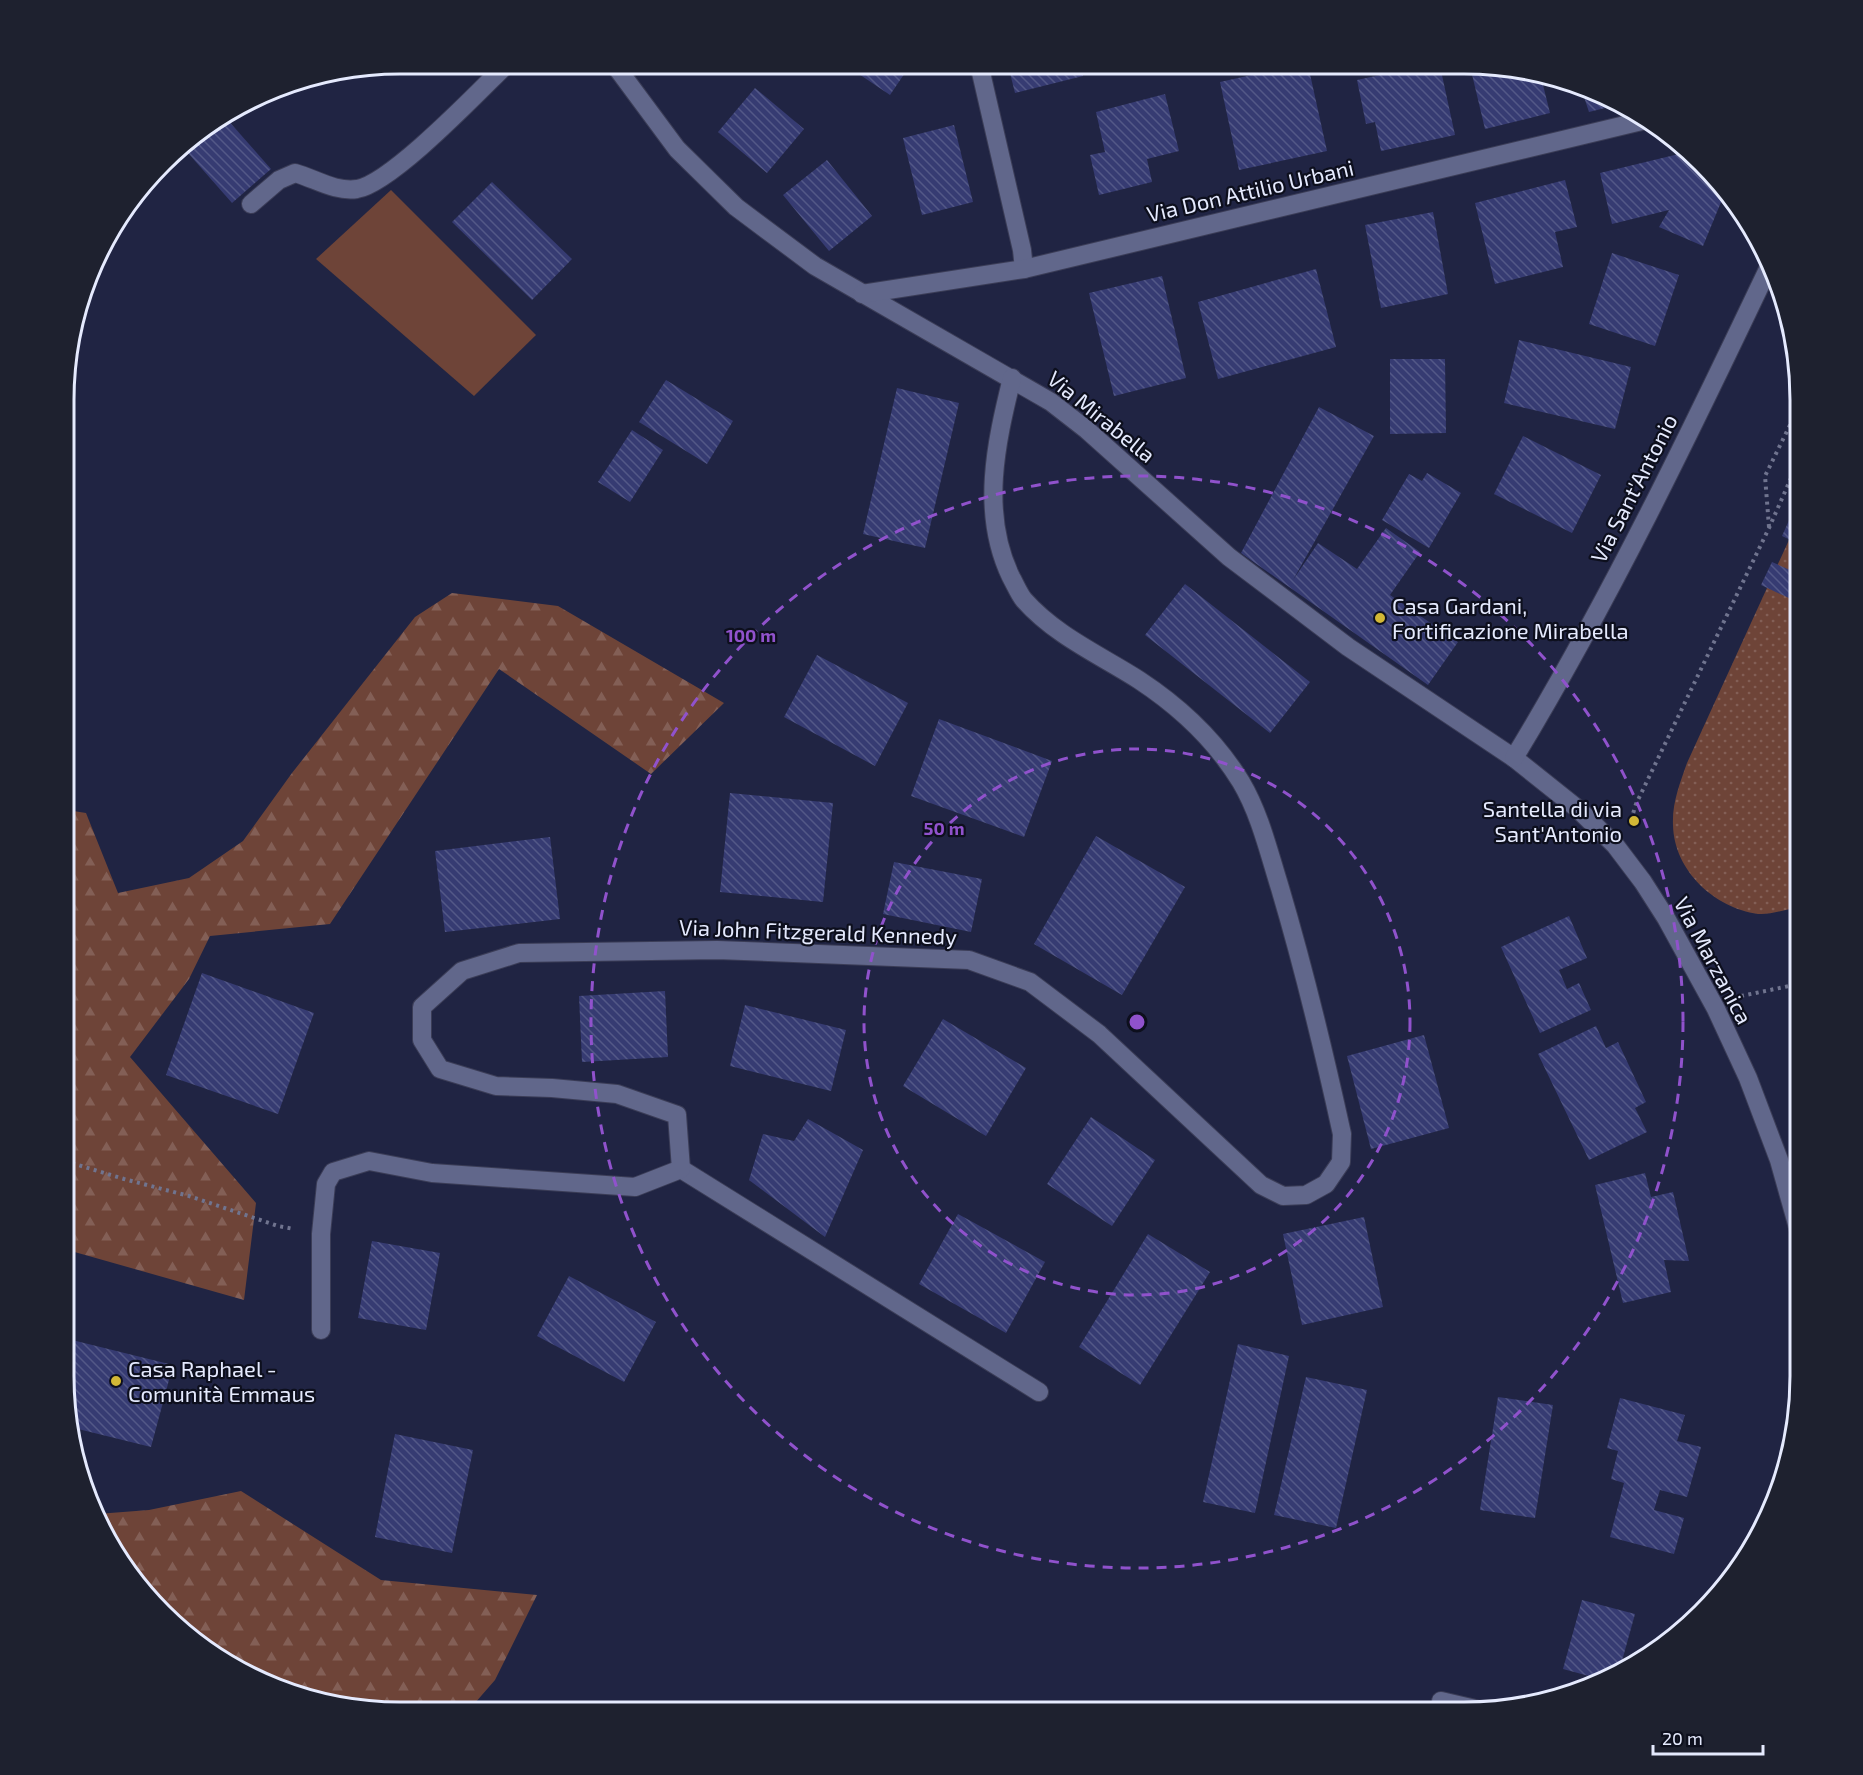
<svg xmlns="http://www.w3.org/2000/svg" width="1863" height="1775" font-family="'Exo 2',sans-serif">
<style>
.forest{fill:url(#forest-firs)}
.garden{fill:url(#garden-dots)}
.pitch{fill:#6e4438}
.building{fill:url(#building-back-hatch)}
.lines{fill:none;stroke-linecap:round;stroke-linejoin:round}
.street-casing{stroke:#3b3d57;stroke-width:20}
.path{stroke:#70748f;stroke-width:4;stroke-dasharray:3 4.5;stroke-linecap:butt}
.street{stroke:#61678b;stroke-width:18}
.ring{fill:none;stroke:#9052cc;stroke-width:3;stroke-dasharray:10 8}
.poi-dot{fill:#d2b736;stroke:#0d0f1d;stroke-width:2}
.labels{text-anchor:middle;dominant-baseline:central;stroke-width:4.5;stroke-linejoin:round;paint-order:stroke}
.street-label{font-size:22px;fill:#e5eafe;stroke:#0d0f1d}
.poi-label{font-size:22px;fill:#e5eafe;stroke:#0d0f1d;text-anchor:start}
.rim{fill:none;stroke:#e5eafe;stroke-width:3}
.centre{fill:#9052cc;stroke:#0d0f1d;stroke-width:3}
.ring-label{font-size:18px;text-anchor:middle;font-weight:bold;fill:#9052cc;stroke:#0d0f1d;stroke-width:4.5;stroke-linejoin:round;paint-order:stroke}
</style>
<defs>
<pattern id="forest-firs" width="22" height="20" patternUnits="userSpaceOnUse" patternTransform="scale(1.5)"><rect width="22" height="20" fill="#6e4438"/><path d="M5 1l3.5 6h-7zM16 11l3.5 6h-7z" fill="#835f56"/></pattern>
<pattern id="garden-dots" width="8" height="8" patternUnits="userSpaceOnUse" patternTransform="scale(1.5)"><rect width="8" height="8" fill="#6e4438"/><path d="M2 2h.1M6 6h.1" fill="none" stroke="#835f56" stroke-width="1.8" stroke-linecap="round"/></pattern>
<pattern id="building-back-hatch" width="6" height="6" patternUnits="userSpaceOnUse" patternTransform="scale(1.5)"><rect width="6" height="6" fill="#363b72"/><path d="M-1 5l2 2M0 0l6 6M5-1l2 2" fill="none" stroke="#535887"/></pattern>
</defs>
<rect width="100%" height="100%" fill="#202443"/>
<g class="forest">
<polygon points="452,593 558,606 724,703 651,774 499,669 330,924 210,936 189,979 130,1057 256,1203 244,1300 64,1249 67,810 86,813 118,893 189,878 243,841 292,773 415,617"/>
<polygon points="241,1491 381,1580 537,1595 495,1680 468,1711 377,1711 250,1677 194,1642 133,1581 97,1514 149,1510"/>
</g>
<path class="garden" d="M1799,518V907C1787,909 1771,915 1758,914C1715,908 1674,871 1673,825C1672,803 1680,783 1687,763Z"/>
<polygon class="pitch" points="391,190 536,335 474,396 316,259"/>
<g class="building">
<polygon points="844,64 911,64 890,95"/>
<polygon points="1008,65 1080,65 1083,76 1015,93"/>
<polygon points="1297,65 1308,65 1327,151 1239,170 1220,82"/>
<polygon points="1422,66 1440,66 1455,135 1381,151 1375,122 1366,124 1357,80"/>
<polygon points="1470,66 1507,66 1541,77 1550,113 1485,129"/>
<polygon points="755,88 804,129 767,173 718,132"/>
<polygon points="1582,91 1621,104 1589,112"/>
<polygon points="1165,94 1179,151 1147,159 1152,182 1099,195 1090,155 1105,152 1096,112"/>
<polygon points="226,118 271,169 232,203 181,145"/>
<polygon points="954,125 973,202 922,215 903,138"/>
<polygon points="1683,153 1726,190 1703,246 1659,227 1669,210 1612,224 1600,173"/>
<polygon points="827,160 872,216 829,251 783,195"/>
<polygon points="1565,180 1577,227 1555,232 1563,267 1495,284 1475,203"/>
<polygon points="492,182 572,259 532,300 452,222"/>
<polygon points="1433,212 1448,294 1381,308 1365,225"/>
<polygon points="1612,253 1679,275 1655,346 1589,324"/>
<polygon points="1316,269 1336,347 1218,379 1198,302"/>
<polygon points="1162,276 1186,378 1114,396 1089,293"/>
<polygon points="1519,340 1631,367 1615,429 1504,403"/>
<polygon points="1390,359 1445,359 1446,433 1390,434"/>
<polygon points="666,380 733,421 707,464 639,422"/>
<polygon points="897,388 959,403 925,548 863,534"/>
<polygon points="1319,407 1374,436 1293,580 1318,543 1357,569 1386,528 1420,552 1390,595 1458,642 1428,685 1241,553"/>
<polygon points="632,430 663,450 630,502 598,482"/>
<polygon points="1523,436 1601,475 1572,533 1494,494"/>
<polygon points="1427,473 1461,493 1429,548 1382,520 1409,474 1422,481"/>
<polygon points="1799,498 1799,544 1782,536"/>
<polygon points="1772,562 1799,574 1799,587 1793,600 1761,585"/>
<polygon points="1185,584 1310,682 1270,733 1145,635"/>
<polygon points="817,655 908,703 875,766 784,717"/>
<polygon points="939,719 1052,761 1024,837 911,796"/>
<polygon points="730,793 833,803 823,902 720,892"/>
<polygon points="1096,836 1185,887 1122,995 1034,944"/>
<polygon points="550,837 560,919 445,932 435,851"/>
<polygon points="894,862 982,879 971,932 883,914"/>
<polygon points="1569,916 1587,958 1559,970 1567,989 1579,983 1591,1010 1540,1033 1501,947"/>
<polygon points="202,973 314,1013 278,1114 166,1075"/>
<polygon points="665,991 668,1057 582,1062 579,996"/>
<polygon points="745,1005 846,1030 831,1091 730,1066"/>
<polygon points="943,1019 1026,1068 986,1136 903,1086"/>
<polygon points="1596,1026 1606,1048 1618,1042 1646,1102 1635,1108 1647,1132 1589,1160 1538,1054"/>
<polygon points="1424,1035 1449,1128 1371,1149 1347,1056"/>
<polygon points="1091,1117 1155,1160 1112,1226 1047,1184"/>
<polygon points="808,1119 863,1150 825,1237 749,1180 763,1134 794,1141"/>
<polygon points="1645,1173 1651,1197 1673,1192 1689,1261 1664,1260 1671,1292 1623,1303 1595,1185"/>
<polygon points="958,1214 1045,1262 1006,1333 919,1284"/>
<polygon points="1364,1217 1383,1307 1302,1325 1283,1234"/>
<polygon points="1148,1234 1210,1272 1140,1385 1079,1347"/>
<polygon points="372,1241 440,1253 426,1330 358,1318"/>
<polygon points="569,1276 656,1322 624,1382 537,1336"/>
<polygon points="64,1338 173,1365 151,1447 70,1427 64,1398"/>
<polygon points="1238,1344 1289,1356 1255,1513 1203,1502"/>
<polygon points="1306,1377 1367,1390 1336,1528 1274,1515"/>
<polygon points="1498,1397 1553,1405 1535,1518 1480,1510"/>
<polygon points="1620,1398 1685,1415 1677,1441 1701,1447 1687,1497 1660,1490 1654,1510 1684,1518 1674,1554 1610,1537 1624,1483 1611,1479 1618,1451 1607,1448"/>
<polygon points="395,1434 473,1450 452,1553 375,1537"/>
<polygon points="1582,1600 1635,1614 1620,1668 1600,1679 1563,1669"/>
</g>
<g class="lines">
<defs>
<g id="street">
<polyline points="614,64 677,149 736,207 815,266 1051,402 1087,430 1229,557 1348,647 1514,758 1578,809 1615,845 1643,882 1666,918 1716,1009 1748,1078 1779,1160 1799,1231"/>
<polyline points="979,64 1022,250 1024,269"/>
<path d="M251,204L279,180L295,173C316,179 335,192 357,189C392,183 479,91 508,63"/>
<polyline points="862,294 1024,269 1646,120"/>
<path d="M1514,758C1609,601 1690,433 1769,267"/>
<polyline points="681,1169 1039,1392"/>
<path d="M321,1330V1234L326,1184L333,1172L369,1161L432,1173L635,1187L681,1169L677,1115L617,1094L552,1088L496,1086L440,1069L422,1040V1007L462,971L519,953L717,950L969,960L1030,982L1099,1034L1261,1185L1283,1196L1306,1195L1326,1184L1341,1162L1342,1134C1324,1052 1304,969 1280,888C1269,853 1260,814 1241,782C1216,741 1180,707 1139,680C1100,655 1056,636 1024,600C1019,594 1015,584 1011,577C980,513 996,443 1012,378"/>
<polyline points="1441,1701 1484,1711"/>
</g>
</defs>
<use href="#street" class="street-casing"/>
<g class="path">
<polyline points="1769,527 1765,476 1793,419 1799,413"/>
<polyline points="1631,820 1636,804 1769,528 1799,460"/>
<polyline points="1741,996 1799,984"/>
<polyline points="65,1161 124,1179 189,1196 278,1226 294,1229"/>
</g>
<use href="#street" class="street"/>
</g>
<g class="ring">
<circle cx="1137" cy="1022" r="273"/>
<circle cx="1137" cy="1022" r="546"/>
</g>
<g class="poi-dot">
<circle cx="1380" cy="618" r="6"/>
<circle cx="1634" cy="821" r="6"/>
<circle cx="116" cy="1381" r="6"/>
</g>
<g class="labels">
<g class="street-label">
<text transform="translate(1250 190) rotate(-13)">Via Don Attilio Urbani</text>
<text transform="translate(1102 416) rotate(39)">Via Mirabella</text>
<text transform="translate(1633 488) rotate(-63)">Via Sant'Antonio</text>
<text transform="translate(818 931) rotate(2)">Via John Fitzgerald Kennedy</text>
<text transform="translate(1714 960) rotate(62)">Via Marzanica</text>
</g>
<g class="poi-label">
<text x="1392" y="605">Casa Gardani,<tspan x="1392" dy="25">Fortificazione Mirabella</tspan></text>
<text x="1622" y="808" text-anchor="end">Santella di via<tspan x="1622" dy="25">Sant'Antonio</tspan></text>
<text x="128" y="1368">Casa Raphael -<tspan x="128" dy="25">Comunità Emmaus</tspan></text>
</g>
</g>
<path d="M0 0H1863V1775H0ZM400 74H1464A326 326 0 0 1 1790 400V1376A326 326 0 0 1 1464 1702H400A326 326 0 0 1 74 1376V400A326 326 0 0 1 400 74Z" fill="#1e212f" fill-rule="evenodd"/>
<path class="rim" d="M400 74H1464A326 326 0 0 1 1790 400V1376A326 326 0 0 1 1464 1702H400A326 326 0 0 1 74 1376V400A326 326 0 0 1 400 74Z"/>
<circle cx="1137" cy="1022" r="9" class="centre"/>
<g class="ring-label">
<text x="751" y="642">100 m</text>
<text x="944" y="835">50 m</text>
</g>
<path d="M1653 1745v9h110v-9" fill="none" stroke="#e5eafe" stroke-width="3"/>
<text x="1662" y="1745" font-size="18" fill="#e5eafe" stroke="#0d0f1d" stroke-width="4.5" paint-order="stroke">20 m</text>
</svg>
